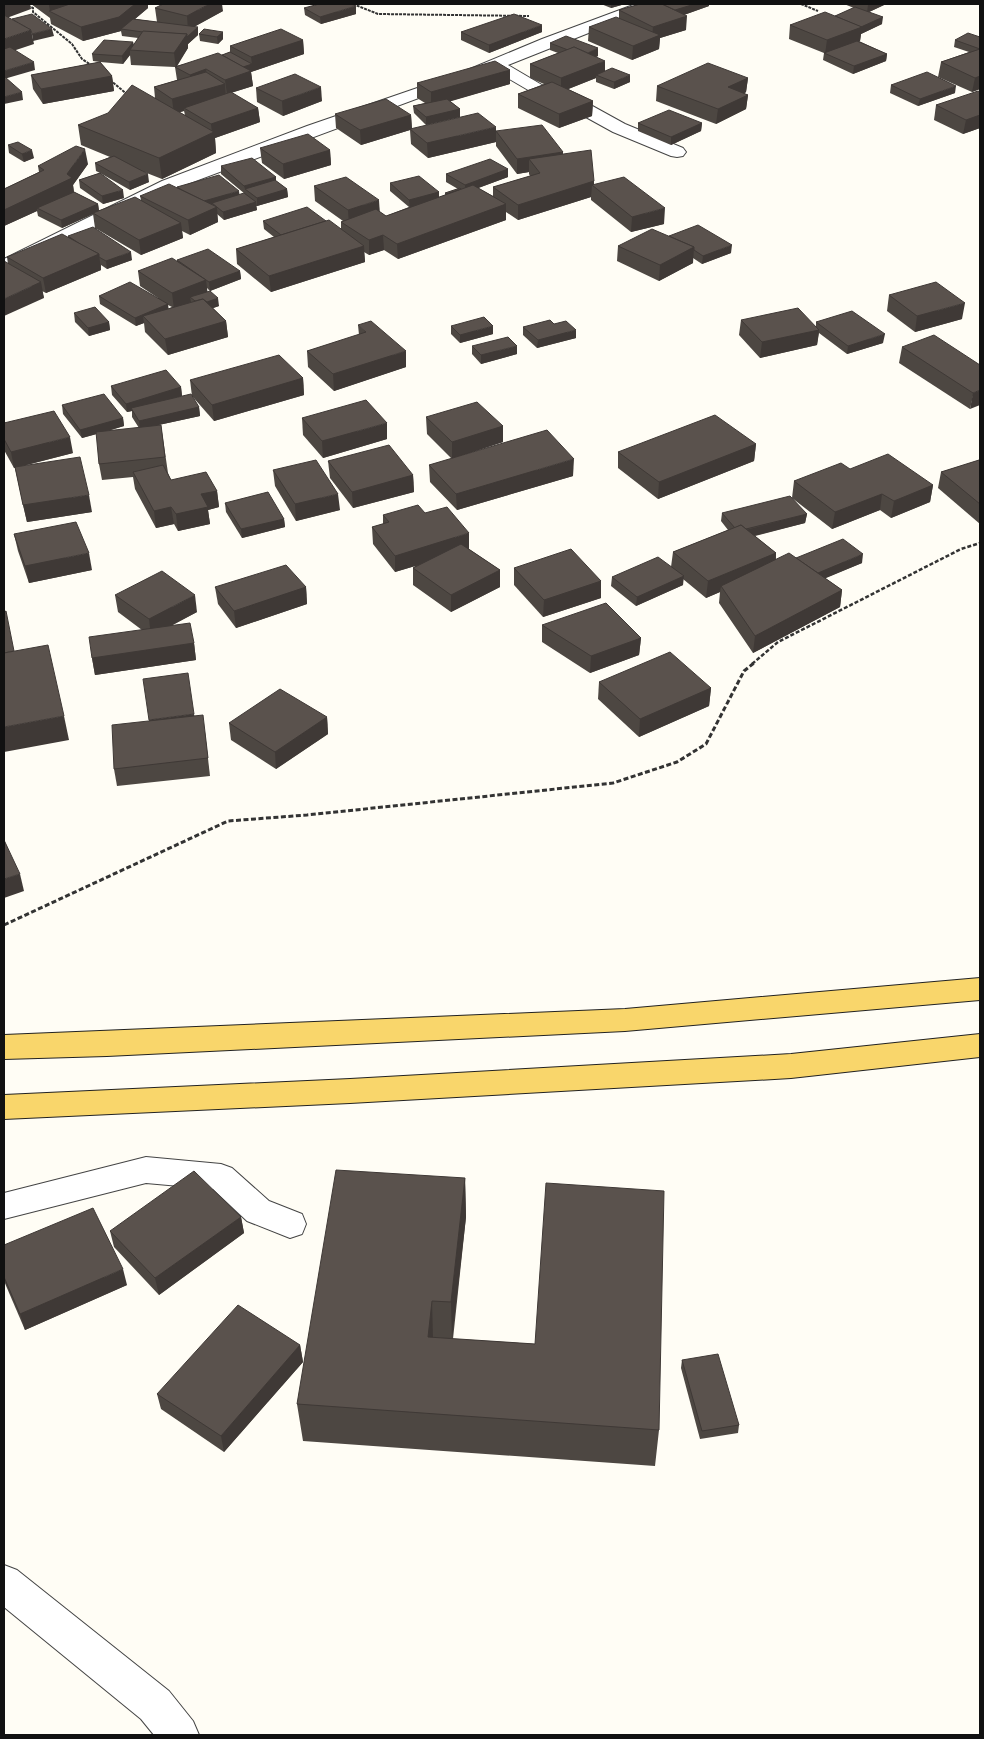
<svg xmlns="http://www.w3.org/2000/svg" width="984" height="1739" font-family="'Zilla Slab',serif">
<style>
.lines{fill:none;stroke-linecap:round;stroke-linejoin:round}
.street-casing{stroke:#444;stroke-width:2}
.primary-casing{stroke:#222;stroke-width:2}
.path-far2{stroke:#333;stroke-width:2;stroke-dasharray:3 1;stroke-linecap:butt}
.path-far1{stroke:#333;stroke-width:2.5;stroke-dasharray:4 2;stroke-linecap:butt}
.path{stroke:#333;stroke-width:3;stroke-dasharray:5 2.5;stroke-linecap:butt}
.street{fill:#fff;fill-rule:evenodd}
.primary{fill:#f9d66b;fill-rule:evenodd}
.wall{fill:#4d4742;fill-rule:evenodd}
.shaded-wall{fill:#3f3936}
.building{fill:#5a524d;stroke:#3f3936}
</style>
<rect width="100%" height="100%" fill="#fffdf5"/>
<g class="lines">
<defs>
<g id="street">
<polygon points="636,4 657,4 654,7 508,65 547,88 567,92 625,124 683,148 686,152 683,156 677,157 671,156 613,132 555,100 535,94 494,70 174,189 11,270 4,272 4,259 162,181 307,126 458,74 542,39"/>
<polygon points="146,1157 221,1164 232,1168 269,1201 302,1214 306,1224 302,1234 290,1238 247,1221 213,1189 146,1183 4,1219 4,1193"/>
<polygon points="4,1565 17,1570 169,1691 193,1721 199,1735 154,1735 141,1719 4,1607"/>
</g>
<g id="primary">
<polygon points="980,978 980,1000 625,1031 107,1056 4,1059 4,1035 625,1009"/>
<polygon points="980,1034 980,1057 791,1078 350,1103 4,1119 4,1095 350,1079 791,1054"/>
</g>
</defs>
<use href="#street" class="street-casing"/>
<use href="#primary" class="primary-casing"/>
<g class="path-far2">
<polyline points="24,4 33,8 33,12 72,44 82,59 91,65"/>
<polyline points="353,4 378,14 529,16"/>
<polyline points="801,4 818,11"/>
<polyline points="110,80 128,95"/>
</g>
<polyline class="path-far1" points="752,664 778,642 961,549 980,543"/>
<polyline class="path" points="4,925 228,821 307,815 613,783 677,762 706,744 744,671 754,663"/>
<use href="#street" class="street"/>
<use href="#primary" class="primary"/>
</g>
<g class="wall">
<path d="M31,4H148V8L135,19L157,22L155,8L223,11L194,27H198V35L188,44V48L176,66L222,55L230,52V46L303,40L304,54L251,72L253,86L231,93L258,108L260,122L215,138L216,153L162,179L139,170L149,182L130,190L100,173L124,198L103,204L80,188L79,180L100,173L96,171L95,163L110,157L81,145L78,125L155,98L154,87L177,80L175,67L131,65L130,55L123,64L100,62L112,76L114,91L43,104L33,89L31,75L100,62L93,61L92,54L133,42L134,45L138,38L122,36L121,31L83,41L51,24L50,18ZM184,111L185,115L179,112Z"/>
<polygon points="601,4 625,4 611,8"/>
<polygon points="640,4 709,4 709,6 684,15 686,30 660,38 659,49 632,60 588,41 589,27 619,18 619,10"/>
<polygon points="844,4 885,4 884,5 869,12 882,24 861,34 860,41 859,41 887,54 886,61 853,74 823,60 824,53 789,39 790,25 835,16 854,8"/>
<polygon points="304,8 356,14 321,24 305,15"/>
<polygon points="223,32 223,39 218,44 200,41 199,34"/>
<polygon points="461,32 542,32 489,53 461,40"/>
<polygon points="980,37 980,89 972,92 938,77 941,62 969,52 954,47 955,40"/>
<polygon points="550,43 598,56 596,57 605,71 630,82 614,89 596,82 596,78 568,89 593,101 592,116 559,128 518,108 518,94 544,84 530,78 530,64 558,53 550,50"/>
<polygon points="510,70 510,84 450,101 460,109 460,117 426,125 414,113 413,106 425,103 417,98 417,83"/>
<polygon points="748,78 746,92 744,94 748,95 746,109 716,124 656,101 657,86"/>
<polygon points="891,85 955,93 918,106 890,93"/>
<polygon points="256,88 322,101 283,116 257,102"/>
<polygon points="980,92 980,128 963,134 934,120 936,105"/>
<polygon points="335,114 411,115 412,129 496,142 428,158 411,144 410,130 361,145 336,128"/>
<polygon points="638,123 702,123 701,131 671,145 638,131"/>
<polygon points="496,131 563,152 563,154 594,181 594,185 664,224 631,232 591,200 591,197 518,220 506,212 506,220 398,259 384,250 369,255 364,252 365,262 271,292 237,264 236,249 274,237 264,229 263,221 326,221 341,230 341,222 343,221 315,201 314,186 380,212 386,216 409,207 390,191 390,183 439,192 439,197 445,195 445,193 458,189 446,182 446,174 508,169 508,177 478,188 493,196 493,187 530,176 529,174 529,172 517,174 496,146"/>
<polygon points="8,145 34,158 24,162 9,153"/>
<polygon points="260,148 330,150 331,165 284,179 262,163"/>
<polygon points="88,164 73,185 74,192 98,204 99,211 141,200 140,196 178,188 177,187 240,195 245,194 221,174 221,166 276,177 276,181 287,189 288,197 257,206 256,206 257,210 224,220 217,214 218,222 190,235 182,231 183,238 141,255 95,228 93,214 62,228 38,216 37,211 4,226 4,189 39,172 38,166"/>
<polygon points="68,236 132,260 107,269 101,265 101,270 46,293 42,291 44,298 8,264 7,257 68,237"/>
<polygon points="669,236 731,253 702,264 693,258 693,263 659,281 617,261 618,246"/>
<path d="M177,260L240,271L241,279L210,291L207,288V292L219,306L213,308L226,321L228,337L168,355L145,332L144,323L136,326L100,304L99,296L158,298L140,286L138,271L177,261ZM168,305L172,307L168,309Z"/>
<polygon points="889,295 962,319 915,332 887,311"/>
<polygon points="74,313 109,322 110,330 89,336 75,322"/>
<polygon points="741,320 816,326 816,322 883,343 847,354 819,333 817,345 760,358 739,335"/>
<polygon points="554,324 576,338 537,348 523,335 523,327"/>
<polygon points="358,325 406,367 334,391 308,367 307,351 359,335"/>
<polygon points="451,326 493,334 460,343 451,334"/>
<polygon points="472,346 517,354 481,364 472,354"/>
<polygon points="902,347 980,365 970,409 899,363"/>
<polygon points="303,378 304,395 214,421 192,396 190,380"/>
<polygon points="111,386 181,387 182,396 172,399 199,407 200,416 154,426 161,425 168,473 171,480 217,491 219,507 208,510 210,524 178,531 174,524 156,528 135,489 133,477 102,480 99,464 97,434 82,438 63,414 62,405 123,418 124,426 108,431 139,428 132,417 132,411 127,412 112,395"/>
<polygon points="426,417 503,426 503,442 453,458 573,476 457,510 430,482 429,465 452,459 427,434"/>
<polygon points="302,418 387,439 323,458 303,435"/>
<polygon points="4,423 73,453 23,466 92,512 27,522 15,468 14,468 4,450"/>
<polygon points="756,444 754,461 658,499 618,468 618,452"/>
<polygon points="980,460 980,524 938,488 941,472"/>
<polygon points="328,461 413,475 414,492 353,508 330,478"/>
<polygon points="850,469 933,485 930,502 891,518 880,510 832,529 792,498 794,481"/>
<polygon points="273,470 340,510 296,521 275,486"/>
<polygon points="225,503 284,519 285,527 242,538 226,512"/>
<polygon points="425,513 469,549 500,570 500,587 451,612 413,585 413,568 415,566 395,572 373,544 372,527 383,524 383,515"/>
<polygon points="722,513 807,514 805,523 755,536 776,553 776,560 796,558 862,563 825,578 842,590 840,607 753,653 719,603 720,592 706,598 683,579 683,585 636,606 611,586 612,577 671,567 673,552 728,530 721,521"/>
<polygon points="14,534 92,570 29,583 18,551"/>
<polygon points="514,568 601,581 601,598 543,617 514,585"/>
<polygon points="215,587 306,587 307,604 236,628 218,604"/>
<polygon points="115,595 197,612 171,626 194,643 196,660 95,675 92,658 142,630 118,612"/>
<polygon points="542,625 641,638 639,655 590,673 542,642"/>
<polygon points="599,682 711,688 709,706 639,737 598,699"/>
<polygon points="195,716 205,732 210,776 117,786 114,769"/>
<polygon points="327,717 328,734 276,769 231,740 229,723"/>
<polygon points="465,1178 466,1217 453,1339 535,1344 659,1430 655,1466 303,1441 297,1404"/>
<polygon points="241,1217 244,1233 159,1295 114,1247 110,1231"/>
<polygon points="4,1245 127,1285 25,1330 4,1281"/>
<polygon points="300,1345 303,1362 224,1452 161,1409 157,1394"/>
<polygon points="682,1360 739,1425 738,1433 700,1439 681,1368"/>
</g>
<g class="shaded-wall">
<polygon points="4,4 30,4 31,9 4,19"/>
<polygon points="52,4 113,4 50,11 49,5"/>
<polygon points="135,4 148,4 148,8 123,29 121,29 121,31 83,41 81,27"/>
<polygon points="209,4 222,4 223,11 188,30 187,16"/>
<polygon points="611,4 625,4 611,8"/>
<polygon points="695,4 709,4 709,6 675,18 675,10"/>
<polygon points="872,4 885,4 884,5 867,13 868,5"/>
<polygon points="356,6 356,14 321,24 320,17"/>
<polygon points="687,16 686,30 660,38 659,49 632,60 633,46 652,38 653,27"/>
<polygon points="883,17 882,24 861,34 860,41 825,54 827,40"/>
<polygon points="542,25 542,32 489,53 489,45"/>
<polygon points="198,27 198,35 188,44 188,48 176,68 174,53 187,34"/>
<polygon points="52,29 54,36 33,41 32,34"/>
<polygon points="31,30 34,44 4,54 4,39"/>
<polygon points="223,32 223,39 218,44 217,37"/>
<polygon points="303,40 304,54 251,72 253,86 227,94 225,80 239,68 252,64 251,57"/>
<polygon points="133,42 134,50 130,50 130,55 123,64 122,56"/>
<polygon points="598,48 598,56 582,63 583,55"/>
<polygon points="887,54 886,61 853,74 854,66"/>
<polygon points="605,61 605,75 596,75 596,78 561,92 561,78"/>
<polygon points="34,62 35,70 4,79 4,71"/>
<polygon points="206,69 208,84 191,89 190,75"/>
<polygon points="510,70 510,84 431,107 431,92"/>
<polygon points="630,75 630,82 614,89 614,82"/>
<polygon points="112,76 114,91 43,104 41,89"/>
<polygon points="980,76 980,89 972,92 975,78"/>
<polygon points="748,78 746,92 727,102 728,87"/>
<polygon points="225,84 226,99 184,108 184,111 174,114 172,99"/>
<polygon points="956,86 955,93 918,106 920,99"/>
<polygon points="321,87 322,101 283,116 282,101"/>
<polygon points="22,92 23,100 4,104 4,97"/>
<polygon points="748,95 746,109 716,124 718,109"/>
<polygon points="593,101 592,116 559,128 559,114"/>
<polygon points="258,108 260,122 215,138 216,153 162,179 159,158 212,133 211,124"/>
<polygon points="460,109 460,117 426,125 426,117"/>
<polygon points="411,115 412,130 410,129 410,130 361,145 360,130"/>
<polygon points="980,115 980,128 963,134 966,120"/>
<polygon points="702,123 701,131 671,145 671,137"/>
<polygon points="496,127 496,142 428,158 427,143"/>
<polygon points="85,149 88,164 73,185 74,193 37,208 37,211 4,226 4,210 67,174"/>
<polygon points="32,150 34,158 24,162 22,154"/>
<polygon points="330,150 331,165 284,179 283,164"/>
<polygon points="563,152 562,167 529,159 529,172 517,174 517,159"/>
<polygon points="508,169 508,177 465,193 465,185"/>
<polygon points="148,174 149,182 130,190 129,182"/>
<polygon points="276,177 276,185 245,189 244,186"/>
<polygon points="594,181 594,187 592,185 591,197 518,220 518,205"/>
<polygon points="287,189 288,197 257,206 257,198"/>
<polygon points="123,190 124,198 103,204 102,196"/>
<polygon points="239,191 240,199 212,203 212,207 197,203"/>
<polygon points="439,192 439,200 410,208 409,200"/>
<polygon points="379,200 380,215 349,225 348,210"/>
<polygon points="256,202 257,210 224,220 223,212"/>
<polygon points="98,204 99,211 93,213 93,214 62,228 61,220"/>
<polygon points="506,204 506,220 398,259 397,244"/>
<polygon points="217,207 218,222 190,235 188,220"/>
<polygon points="665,208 664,224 631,232 632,217"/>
<polygon points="181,223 183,238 141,255 139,240"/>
<polygon points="383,235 384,250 369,255 369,240"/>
<polygon points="732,245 731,253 702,264 703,256"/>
<polygon points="364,246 365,262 271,292 269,276"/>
<polygon points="694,247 693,263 659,281 660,265"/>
<polygon points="131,252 132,260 107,269 106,261"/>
<polygon points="99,254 101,270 46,293 43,278"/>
<polygon points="240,271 241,279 210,291 209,282"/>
<polygon points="206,280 208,296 190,297 191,302 174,309 172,293"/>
<polygon points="41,282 44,298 4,316 4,299"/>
<polygon points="218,298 219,306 199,313 198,304"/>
<polygon points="965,303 962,319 915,332 917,316"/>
<polygon points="168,304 169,312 143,316 144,323 136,326 135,318"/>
<polygon points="226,321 228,337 168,355 165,339"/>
<polygon points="109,322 110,330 89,336 88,328"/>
<polygon points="493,326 493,334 460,343 460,335"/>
<polygon points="576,330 576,338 537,348 538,340"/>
<polygon points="819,330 817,345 760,358 762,342"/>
<polygon points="885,334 883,343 847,354 848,346"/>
<polygon points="517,346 517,354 481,364 481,355"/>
<polygon points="406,351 406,367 334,391 333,374"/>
<polygon points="303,378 304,395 214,421 212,405"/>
<polygon points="181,387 182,396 133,411 131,408 132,411 127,412 126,404"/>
<polygon points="980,390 980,405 970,409 973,393"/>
<polygon points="199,407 200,416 140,429 139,421"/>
<polygon points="123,418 124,426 82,438 80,430"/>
<polygon points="387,423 387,439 323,458 322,441"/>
<polygon points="503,426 503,442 452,459 452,442"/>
<polygon points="70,437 73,453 14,468 11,452"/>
<polygon points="756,444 754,461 658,499 659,482"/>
<polygon points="574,459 573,476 457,510 456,494"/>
<polygon points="413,475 414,492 353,508 352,492"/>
<polygon points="933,485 930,502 891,518 894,501"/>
<polygon points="217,491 219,507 208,510 210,524 178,531 176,514 201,494"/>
<polygon points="338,494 340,510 296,521 295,504"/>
<polygon points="882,494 880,510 832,529 835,512"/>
<polygon points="89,495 92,512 27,522 23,505"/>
<polygon points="171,507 174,524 156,528 154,511"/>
<polygon points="807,514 805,523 737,540 738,532"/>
<polygon points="284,519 285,527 242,538 241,529"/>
<polygon points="469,533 469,550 395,572 395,556"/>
<polygon points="89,553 92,570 29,583 25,566"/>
<polygon points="776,553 774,570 721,586 720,592 706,598 708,581"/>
<polygon points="863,554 862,563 807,586 808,577"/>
<polygon points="500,570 500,587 451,612 451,595"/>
<polygon points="684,576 683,585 636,606 637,597"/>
<polygon points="601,581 601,598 543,617 544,600"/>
<polygon points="306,587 307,604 236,628 234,611"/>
<polygon points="842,590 840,607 753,653 755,636"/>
<polygon points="195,595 197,612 151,636 149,619"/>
<polygon points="641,638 639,655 590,673 591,656"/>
<polygon points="194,643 196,660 95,675 92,658"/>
<polygon points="711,688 709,706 639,737 640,719"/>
<polygon points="194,714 196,723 150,729 149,720"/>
<polygon points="64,716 69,740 4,752 4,727"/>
<polygon points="327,717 328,734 276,769 275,752"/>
<polygon points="20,874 24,891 4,898 4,879"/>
<polygon points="465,1178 466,1217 452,1339 451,1302"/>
<polygon points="241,1217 244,1233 159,1295 155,1278"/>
<polygon points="123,1269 127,1285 25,1330 20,1314"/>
<polygon points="432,1301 433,1339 428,1337"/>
<polygon points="300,1345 303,1362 224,1452 221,1436"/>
</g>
<g class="building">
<polygon points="70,4 135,4 119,17 81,27 49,11"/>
<polygon points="163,4 209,4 187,16 155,8"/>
<polygon points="319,4 351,4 356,6 320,17 304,8"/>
<polygon points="640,4 662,4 687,16 653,27 619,10"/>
<polygon points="662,4 695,4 675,10"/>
<polygon points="855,7 883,17 861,27 835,16"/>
<polygon points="825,12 862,27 827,40 790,25"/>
<polygon points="32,14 52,29 32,34 31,30 17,22 12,19"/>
<polygon points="514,14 542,25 489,45 461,32"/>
<polygon points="4,15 31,30 4,39"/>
<polygon points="616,17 660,35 633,46 589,27"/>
<polygon points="133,19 198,27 187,37 187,34 143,32 121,29"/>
<polygon points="204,29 223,32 217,37 199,34"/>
<polygon points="281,29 303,40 251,57 230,46"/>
<polygon points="143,31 187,34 174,53 130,50"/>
<polygon points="968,33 980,37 980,49 955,40"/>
<polygon points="566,36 598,48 588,53 574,47 568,50 550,43"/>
<polygon points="104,40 133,42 122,56 92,54"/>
<polygon points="857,41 887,54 854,66 824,53"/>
<polygon points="10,47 34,62 4,71 4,49"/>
<polygon points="574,47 605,61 561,78 530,64"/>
<polygon points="980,49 980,76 975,78 941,62"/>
<polygon points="230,52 252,64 243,67 222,55"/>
<polygon points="218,53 251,71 225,80 206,69 190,75 175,67"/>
<polygon points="495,61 510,70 431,92 417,83"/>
<polygon points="100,62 112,76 41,89 31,75"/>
<polygon points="708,63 748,78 728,87 748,95 718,109 657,86"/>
<polygon points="612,68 630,75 614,82 596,75"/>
<polygon points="206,72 225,84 172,99 154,87"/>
<polygon points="927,72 956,86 920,99 891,85"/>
<polygon points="295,74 321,87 282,101 256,88"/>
<polygon points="5,77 22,92 4,97 4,78"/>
<polygon points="552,82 593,101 559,114 518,94"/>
<polygon points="132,85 214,132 159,158 78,125 108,113"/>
<polygon points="978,91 980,92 980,115 966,120 936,105"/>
<polygon points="231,92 258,108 211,124 184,108"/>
<polygon points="386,99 411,115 360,130 335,114"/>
<polygon points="447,99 460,109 426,117 413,106"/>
<polygon points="669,110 702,123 671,137 638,123"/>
<polygon points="478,113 496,127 427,143 410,129"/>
<polygon points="542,125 563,152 517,159 496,131"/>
<polygon points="308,134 330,150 283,164 260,148"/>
<polygon points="18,142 32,150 22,154 8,145"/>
<polygon points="76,146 85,149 67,174 72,178 4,210 4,189 44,170 38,166"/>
<polygon points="591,150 594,181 518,205 493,187 540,173 529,159"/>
<polygon points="114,156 148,174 129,182 95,163"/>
<polygon points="252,158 276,177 244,186 221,166"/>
<polygon points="490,159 508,169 465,185 446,174"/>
<polygon points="100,173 123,190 102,196 79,180"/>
<polygon points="219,175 239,191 204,201 182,190 177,187"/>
<polygon points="419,176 439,192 409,200 390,183"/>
<polygon points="346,177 379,200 348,210 314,186"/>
<polygon points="624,177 665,208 632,217 592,185"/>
<polygon points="275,180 287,189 257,198 245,189"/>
<polygon points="169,184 217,207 188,220 140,196"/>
<polygon points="473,185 506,204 397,244 383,235 369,240 341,222 376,209 386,216"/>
<polygon points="460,188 461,189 446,194 445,193"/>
<polygon points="74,192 98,204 61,220 37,208"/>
<polygon points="244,193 256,202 223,212 212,203"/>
<polygon points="135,197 181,223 139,240 93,213"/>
<polygon points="307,207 326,221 281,235 263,221"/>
<polygon points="329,220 364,246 269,276 236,249"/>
<polygon points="698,225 732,245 703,256 694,250 694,247 669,236"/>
<polygon points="93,227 131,252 106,261 99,257 99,254 80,244 68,236"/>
<polygon points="652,229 694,247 660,265 618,246"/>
<polygon points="62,234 99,254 43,278 7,257"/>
<polygon points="208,249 240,271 209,282 177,260"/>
<polygon points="172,258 206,280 172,293 138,271"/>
<polygon points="4,261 41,282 4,299"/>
<polygon points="130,282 168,304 135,318 99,296"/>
<polygon points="936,282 965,303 917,316 889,295"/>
<polygon points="210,291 218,298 207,302 203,299 195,301 190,297"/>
<polygon points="203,299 226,321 165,339 143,316"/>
<polygon points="95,307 109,322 88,328 74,313"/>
<polygon points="798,308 819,330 762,342 741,320"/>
<polygon points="852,311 885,334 848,346 816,322"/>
<polygon points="484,317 493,326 460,335 451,326"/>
<polygon points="550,320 554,324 566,321 576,330 538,340 523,327"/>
<polygon points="371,321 406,351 333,374 307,351 366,332 358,325"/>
<polygon points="934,335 980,365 980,390 973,393 902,347"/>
<polygon points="508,337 517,346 481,355 472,346"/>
<polygon points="279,355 303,378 212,405 190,380"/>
<polygon points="166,370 181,387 126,404 111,386"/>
<polygon points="104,394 123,418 80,430 62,405"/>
<polygon points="191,394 199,407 139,421 131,408"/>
<polygon points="366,400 387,423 322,441 302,418"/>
<polygon points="477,402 503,426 452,442 426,417"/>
<polygon points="54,411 70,437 11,452 4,439 4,423"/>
<polygon points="715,415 756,444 659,482 618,452"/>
<polygon points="161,425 165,457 99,464 96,432"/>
<polygon points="547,430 574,459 456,494 429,465"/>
<polygon points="389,445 413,475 352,492 328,461"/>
<polygon points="888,454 933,485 894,501 882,494 835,512 794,481 841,463 850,469"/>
<polygon points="80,457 89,495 23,505 15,467"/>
<polygon points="316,460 338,494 295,504 273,470"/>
<polygon points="979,460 980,460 980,504 941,472"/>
<polygon points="163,465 171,480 206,472 217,491 201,494 208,507 176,514 171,507 154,511 133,472"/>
<polygon points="268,492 284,519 241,529 225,503"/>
<polygon points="790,496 807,514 746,529 741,525 735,528 722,513"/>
<polygon points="418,505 425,513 447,507 469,533 395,556 372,527 389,522 383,515"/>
<polygon points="76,522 89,553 25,566 14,534"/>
<polygon points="741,525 776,553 708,581 673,552"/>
<polygon points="843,539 863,554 818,573 796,558"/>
<polygon points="461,544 500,570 451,595 413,568"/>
<polygon points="571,549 601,581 544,600 514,568"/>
<polygon points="789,553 842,590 755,636 721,586"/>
<polygon points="658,557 684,576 637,597 612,577"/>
<polygon points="286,565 306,587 234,611 215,587"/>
<polygon points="162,571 195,595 149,619 115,595"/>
<polygon points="606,603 641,638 591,656 542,625"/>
<polygon points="6,611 14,651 4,653 4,612"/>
<polygon points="190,623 194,643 92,658 89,637"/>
<polygon points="48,645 64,716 4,727 4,653"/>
<polygon points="670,652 711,688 640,719 599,682"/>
<polygon points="188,673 194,714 149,720 143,679"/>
<polygon points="280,689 327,717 275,752 229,723"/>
<polygon points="203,715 208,758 114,769 112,725"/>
<polygon points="4,840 20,874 4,879"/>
<polygon points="336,1170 465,1178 451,1302 432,1301 428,1337 535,1344 546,1183 664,1191 659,1430 297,1404"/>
<polygon points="194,1171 241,1217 155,1278 110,1231"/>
<polygon points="93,1208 123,1269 20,1314 4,1277 4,1245"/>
<polygon points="238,1305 300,1345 221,1436 157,1394"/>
<polygon points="718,1354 739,1425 702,1431 682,1360"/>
</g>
<rect width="984" height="1739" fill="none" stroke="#111111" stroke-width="10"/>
</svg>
